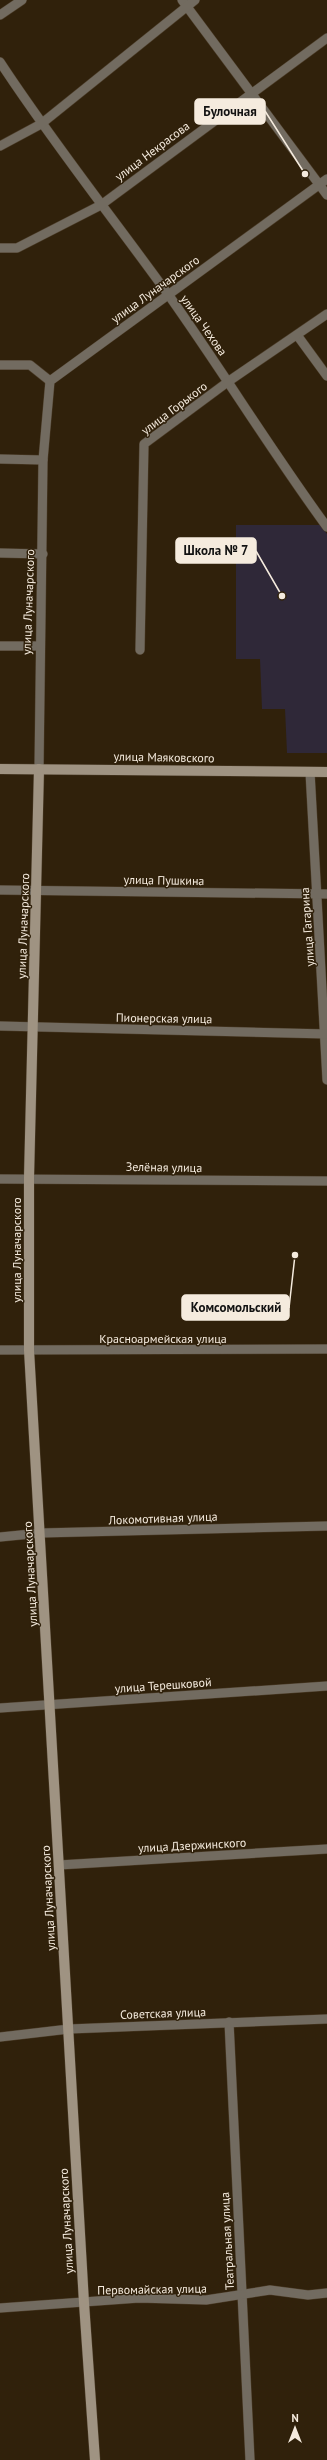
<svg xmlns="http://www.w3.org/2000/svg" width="327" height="2460" font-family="'PT Sans',sans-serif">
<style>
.education{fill:#2f2838}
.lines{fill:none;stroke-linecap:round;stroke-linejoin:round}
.street-casing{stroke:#4c3d29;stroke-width:10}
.secondary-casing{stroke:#4c3d29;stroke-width:11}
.street{stroke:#726b60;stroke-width:9}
.secondary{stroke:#9f9382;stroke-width:10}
.labels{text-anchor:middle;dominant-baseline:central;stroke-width:3;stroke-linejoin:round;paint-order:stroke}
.street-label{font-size:12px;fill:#f5ebde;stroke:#30210b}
.leader{fill:none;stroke:#f5ebde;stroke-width:1.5}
.callout-dot{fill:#f5ebde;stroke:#30210b;stroke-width:1.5}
.callout{fill:#f5ebde;stroke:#f5ebde;stroke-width:1.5}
.callout-label{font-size:13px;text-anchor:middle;font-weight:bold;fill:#111}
</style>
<rect width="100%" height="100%" fill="#30210b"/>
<polygon class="education" points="236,525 320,525 327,534 327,753 287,753 285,709 262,709 260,659 236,659"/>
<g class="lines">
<defs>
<g id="street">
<polyline points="182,0 327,195"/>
<polyline points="0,15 22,0"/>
<path d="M0,62C53,143 113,218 170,297C224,373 272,452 327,527"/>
<polyline points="0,146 41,124 195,0"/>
<polyline points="0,248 17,248 101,205 327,38"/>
<polyline points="297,335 327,376"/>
<polyline points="0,365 30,365 50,381"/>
<polyline points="0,459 43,460"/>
<polyline points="0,553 43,554"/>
<polyline points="0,646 40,646"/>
<polyline points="140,650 144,444 229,381 327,314"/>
<polyline points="39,769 43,460 50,381 327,179"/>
<polyline points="310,772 327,1080"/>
<polyline points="0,890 327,894"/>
<polyline points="0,1026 327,1034"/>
<polyline points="0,1179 327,1181"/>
<polyline points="0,1350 327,1349"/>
<polyline points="0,1537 41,1533 327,1526"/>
<polyline points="0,1708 327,1686"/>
<polyline points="59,1865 327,1849"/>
<polyline points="229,2022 250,2460"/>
<polyline points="0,2037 69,2029 327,2019"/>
<polyline points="0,2308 139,2298 206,2300 270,2290 308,2295 327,2293"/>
</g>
<g id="secondary">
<polyline points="0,769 327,772"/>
<polyline points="39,769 29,1178 29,1350 84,2303 95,2460"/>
</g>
</defs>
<use href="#street" class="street-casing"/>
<use href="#secondary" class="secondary-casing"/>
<use href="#street" class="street"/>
<use href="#secondary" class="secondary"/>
</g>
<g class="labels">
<g class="street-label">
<text transform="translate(152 151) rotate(-37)">улица Некрасова</text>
<text transform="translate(155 289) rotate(-36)">улица Луначарского</text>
<text transform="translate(204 325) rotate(55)">улица Чехова</text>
<text transform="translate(174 408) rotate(-37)">улица Горького</text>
<text transform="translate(28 602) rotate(-88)">улица Луначарского</text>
<text transform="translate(164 757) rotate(1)">улица Маяковского</text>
<text transform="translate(164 880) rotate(1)">улица Пушкина</text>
<text transform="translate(23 926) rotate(-88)">улица Луначарского</text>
<text transform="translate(307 927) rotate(-94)">улица Гагарина</text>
<text transform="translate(164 1018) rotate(1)">Пионерская улица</text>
<text transform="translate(164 1167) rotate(1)">Зелёная улица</text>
<text transform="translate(16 1250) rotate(-90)">улица Луначарского</text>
<text x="163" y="1338">Красноармейская улица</text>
<text transform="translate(163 1518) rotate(-2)">Локомотивная улица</text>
<text transform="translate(30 1574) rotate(-93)">улица Луначарского</text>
<text transform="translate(163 1685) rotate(-4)">улица Терешковой</text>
<text transform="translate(192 1845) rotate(-3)">улица Дзержинского</text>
<text transform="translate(48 1898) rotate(-93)">улица Луначарского</text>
<text transform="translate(163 2013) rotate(-2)">Советская улица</text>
<text transform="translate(66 2221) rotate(-93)">улица Луначарского</text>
<text transform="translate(227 2241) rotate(-93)">Театральная улица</text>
<text transform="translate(152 2289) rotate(-1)">Первомайская улица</text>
</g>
</g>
<path class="leader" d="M305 174L265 111M282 596L256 551M295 1255L289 1308"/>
<g class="callout-dot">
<circle cx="305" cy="174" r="4"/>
<circle cx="282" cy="596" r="4"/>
<circle cx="295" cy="1255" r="4"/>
</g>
<g class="callout">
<rect x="195" y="99" width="70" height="25" rx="4"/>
<rect x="176" y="538" width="80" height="25" rx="4"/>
<rect x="182" y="1295" width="107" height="25" rx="4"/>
</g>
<g class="callout-label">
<text x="230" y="116">Булочная</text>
<text x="216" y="555">Школа № 7</text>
<text x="236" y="1312">Комсомольский</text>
</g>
<g transform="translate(295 2428)" stroke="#30210b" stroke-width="3" paint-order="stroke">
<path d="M0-3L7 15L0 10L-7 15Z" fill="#f5ebde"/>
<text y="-6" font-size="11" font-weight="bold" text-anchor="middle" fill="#f5ebde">N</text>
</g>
</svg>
